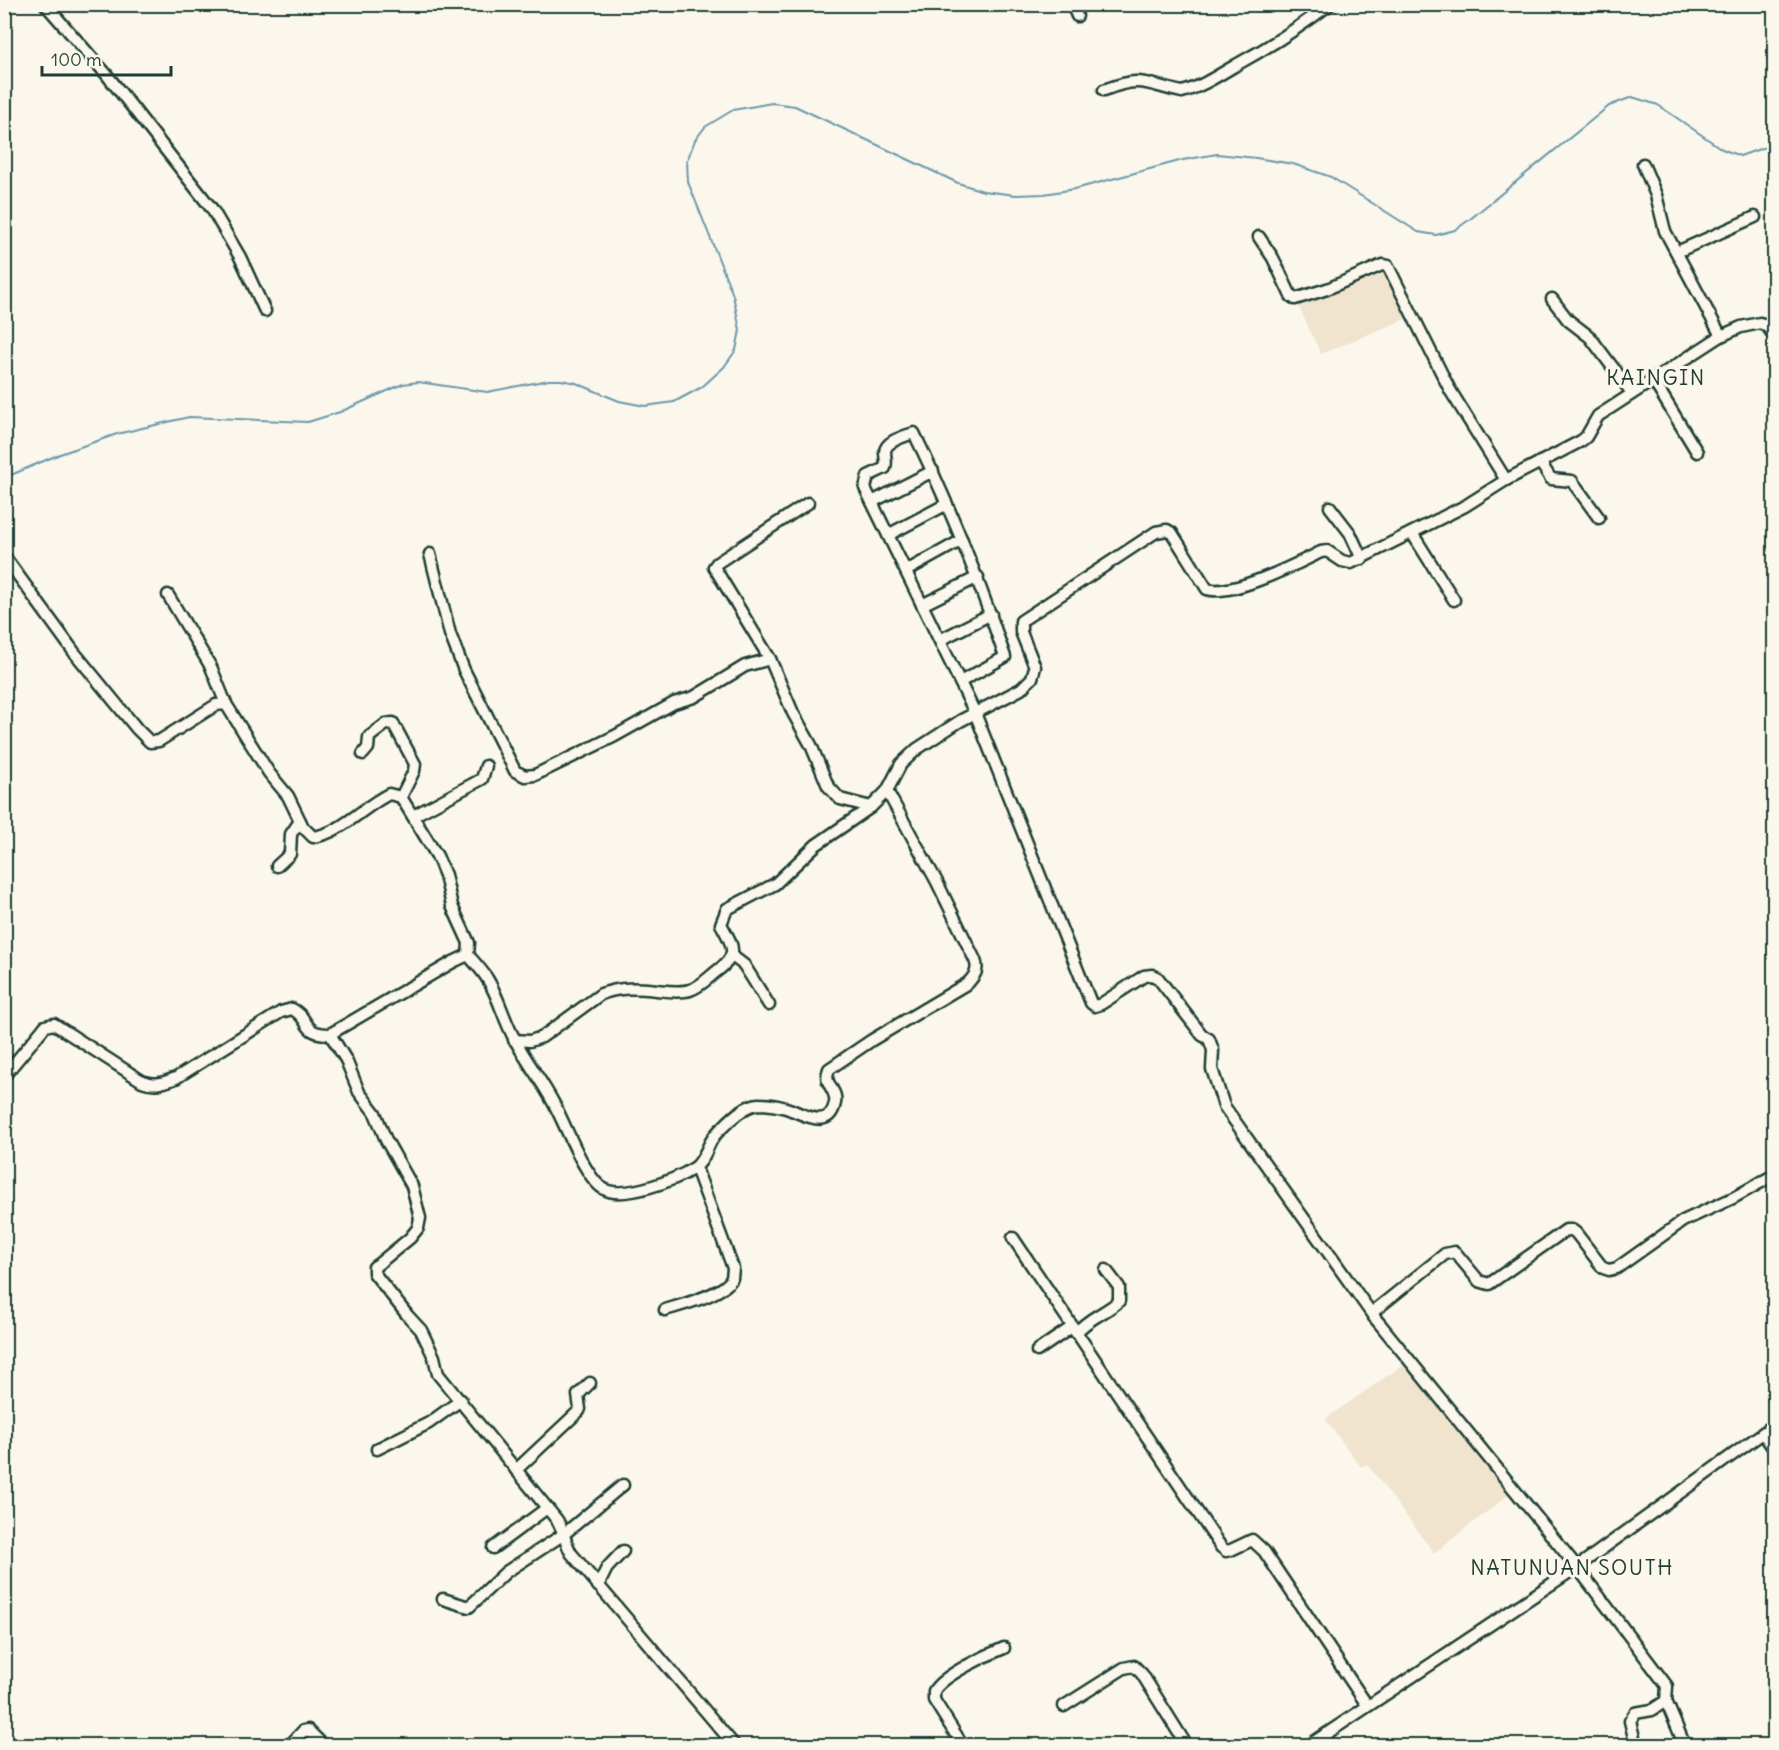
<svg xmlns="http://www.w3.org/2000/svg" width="1779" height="1750" font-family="Delius,sans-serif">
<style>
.built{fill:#f0e4cf}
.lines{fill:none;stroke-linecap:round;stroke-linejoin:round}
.stream{stroke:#6a98ab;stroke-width:2}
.minor-casing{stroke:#1f3d34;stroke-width:15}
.minor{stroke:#fbf7ec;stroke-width:10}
.labels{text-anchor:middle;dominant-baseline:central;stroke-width:6;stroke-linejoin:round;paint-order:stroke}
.quarter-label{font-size:21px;letter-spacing:1.5px;fill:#1f3d34;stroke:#fbf7ec}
</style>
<rect width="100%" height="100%" fill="#fbf7ec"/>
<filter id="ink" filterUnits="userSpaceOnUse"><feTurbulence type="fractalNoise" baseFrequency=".0167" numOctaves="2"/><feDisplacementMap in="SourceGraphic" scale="12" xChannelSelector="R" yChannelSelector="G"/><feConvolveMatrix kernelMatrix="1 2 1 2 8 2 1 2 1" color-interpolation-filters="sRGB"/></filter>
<g filter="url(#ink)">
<g class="built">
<polygon points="1383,256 1415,315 1321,354 1295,299"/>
<polygon points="1409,1361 1515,1490 1434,1553 1367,1464 1361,1467 1325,1419"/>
</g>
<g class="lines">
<polyline class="stream" points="4,478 60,454 117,434 189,417 308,422 340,412 403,384 418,382 487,392 549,380 561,380 576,383 619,401 645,406 674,402 702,387 724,367 736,350 740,330 733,295 688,182 687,161 695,140 705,127 733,110 772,103 795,106 958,183 983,191 1016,195 1044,194 1075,189 1183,160 1217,154 1256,158 1293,164 1331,177 1418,232 1436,235 1455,230 1469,220 1609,106 1632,97 1658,105 1722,149 1740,156 1774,144"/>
<defs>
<g id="minor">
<polyline points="45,4 107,75 212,209 240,257 265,311"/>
<polyline points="1072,4 1077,16"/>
<path d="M1104,90C1142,75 1145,84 1182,92C1201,87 1219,75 1236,65C1269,47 1300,27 1330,4"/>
<polyline points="1643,164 1656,195 1665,231 1721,336"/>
<polyline points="1259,237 1273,258 1291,296 1295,299 1327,289 1382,265 1388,266 1450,390 1506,480"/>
<polyline points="1677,252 1755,217"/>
<polyline points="1552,299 1568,320 1590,337 1632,393"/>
<polyline points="1653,380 1697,452"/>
<polyline points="1540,462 1551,479 1572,481 1599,518"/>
<polyline points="872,502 933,471"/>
<polyline points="808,503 717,563 714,567 770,659 793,713 811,745 828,786 840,799 871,807"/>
<polyline points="1330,507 1350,533 1362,559"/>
<polyline points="1412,533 1454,600"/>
<polyline points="888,535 947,504"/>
<polyline points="430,554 450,634 464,670 515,771 525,776 535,775 615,736 674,703 694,697 745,666 770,659"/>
<path d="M4,556L74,652L137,729L150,742L159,741L216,705L226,704L269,773L288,796L303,827L313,837C342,833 364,806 389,794L401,797L437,856L445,875L452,906L469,943L468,955"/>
<polyline points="906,571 962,540"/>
<polyline points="168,595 211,667 226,704"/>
<polyline points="922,605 978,577"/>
<polyline points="940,640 991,614"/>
<path d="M960,682L1005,657C979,580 950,506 914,433C905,436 885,441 885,452C885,459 887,461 885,468L868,476L865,488L975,713L1091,1003L1095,1006L1101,1004L1144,976L1152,975L1158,978L1202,1035L1209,1039L1213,1050L1212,1069L1224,1106L1374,1317"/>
<polyline points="363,754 368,748 369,737 386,724 393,723 415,764 414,771 401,797"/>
<polyline points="413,816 482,779 486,766"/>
<polyline points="277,866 290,854 291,834 300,821"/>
<polyline points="732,956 744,965 769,1005"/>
<path d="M330,1034L346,1060L359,1092L375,1113L386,1140L412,1186L420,1218L418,1228L410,1238L377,1265L374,1267V1273L408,1316L421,1330L434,1357L438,1374L557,1520C564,1531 565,1542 571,1553L735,1746"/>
<path d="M514,1040L530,1041L542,1037L601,994C620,987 637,988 657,990C667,991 680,993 690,990C700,987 709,977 717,971C740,954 733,946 721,924L727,909L775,884L816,845L871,807L887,791L901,764L917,749L960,721L1021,689L1032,678L1035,667L1021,632V621L1156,532L1167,530L1172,533L1207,589C1232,597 1296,564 1321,552L1327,551L1342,561L1351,563L1465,506L1506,480L1581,441L1586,437L1598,416L1721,336L1741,327L1760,323L1767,326L1774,336"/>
<path d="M4,1076L42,1030L45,1026L54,1024L142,1081C155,1086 163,1083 176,1078L281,1012L292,1009C312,1019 300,1034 330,1034L453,962L468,955C475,963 483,971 488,980C499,998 504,1020 514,1038C526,1061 542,1081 554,1104C565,1123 585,1179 604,1189C623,1200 676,1180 694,1168C704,1162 706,1148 713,1138C716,1133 721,1129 725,1125C734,1116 746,1105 759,1104C767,1104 779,1106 786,1108C802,1113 829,1132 835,1103C838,1089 822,1085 829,1069L872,1040L968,983C975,975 979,970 975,960L937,882L887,791"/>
<polyline points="1013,1238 1221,1547 1226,1551 1231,1550 1252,1540 1264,1551 1367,1705"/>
<path d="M665,1310C681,1305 725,1294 732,1278C732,1278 733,1269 733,1268L696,1168"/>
<path d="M1076,1333C1088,1318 1106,1313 1119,1301V1287L1106,1270"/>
<polyline points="1037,1351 1072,1327"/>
<polyline points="1763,1433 1774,1449"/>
<polyline points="377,1449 429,1423 461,1400"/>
<polyline points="516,1470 579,1411 580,1409 578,1395 590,1383"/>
<polyline points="493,1548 547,1508"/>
<polyline points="598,1586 607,1568 623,1551"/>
<polyline points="443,1599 469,1607 506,1572 564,1534 623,1485"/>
<polyline points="1666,1701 1685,1746"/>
<polyline points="1064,1706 1124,1668 1134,1666 1142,1674 1187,1746"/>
<polyline points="289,1746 303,1731 308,1730 324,1746"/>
<path d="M963,1746L934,1700V1691C943,1675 987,1655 1004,1648"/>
<polyline points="1308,1746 1577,1567 1774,1425"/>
<polyline points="1636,1746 1630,1721 1635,1713 1652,1710 1666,1701 1667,1686 1577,1567 1380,1324 1374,1317 1374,1311 1445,1254 1455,1252 1479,1281 1489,1284 1566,1230 1572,1230 1576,1233 1603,1268 1609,1270 1617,1268 1683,1221 1733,1198 1774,1175"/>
</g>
</defs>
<use href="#minor" class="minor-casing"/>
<use href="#minor" class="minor"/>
</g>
</g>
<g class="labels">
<g class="quarter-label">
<text x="1656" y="377">KAINGIN</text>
<text x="1572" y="1567">NATUNUAN SOUTH</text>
</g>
</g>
<rect width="1779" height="1750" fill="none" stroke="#fbf7ec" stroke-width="24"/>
<rect x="12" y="12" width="1755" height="1726" fill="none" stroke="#1f3d34" stroke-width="2" filter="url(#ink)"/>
<path d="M42 66v9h129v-9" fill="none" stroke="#1f3d34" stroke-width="3"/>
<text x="51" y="66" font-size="18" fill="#1f3d34" stroke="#fbf7ec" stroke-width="4.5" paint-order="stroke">100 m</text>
</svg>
